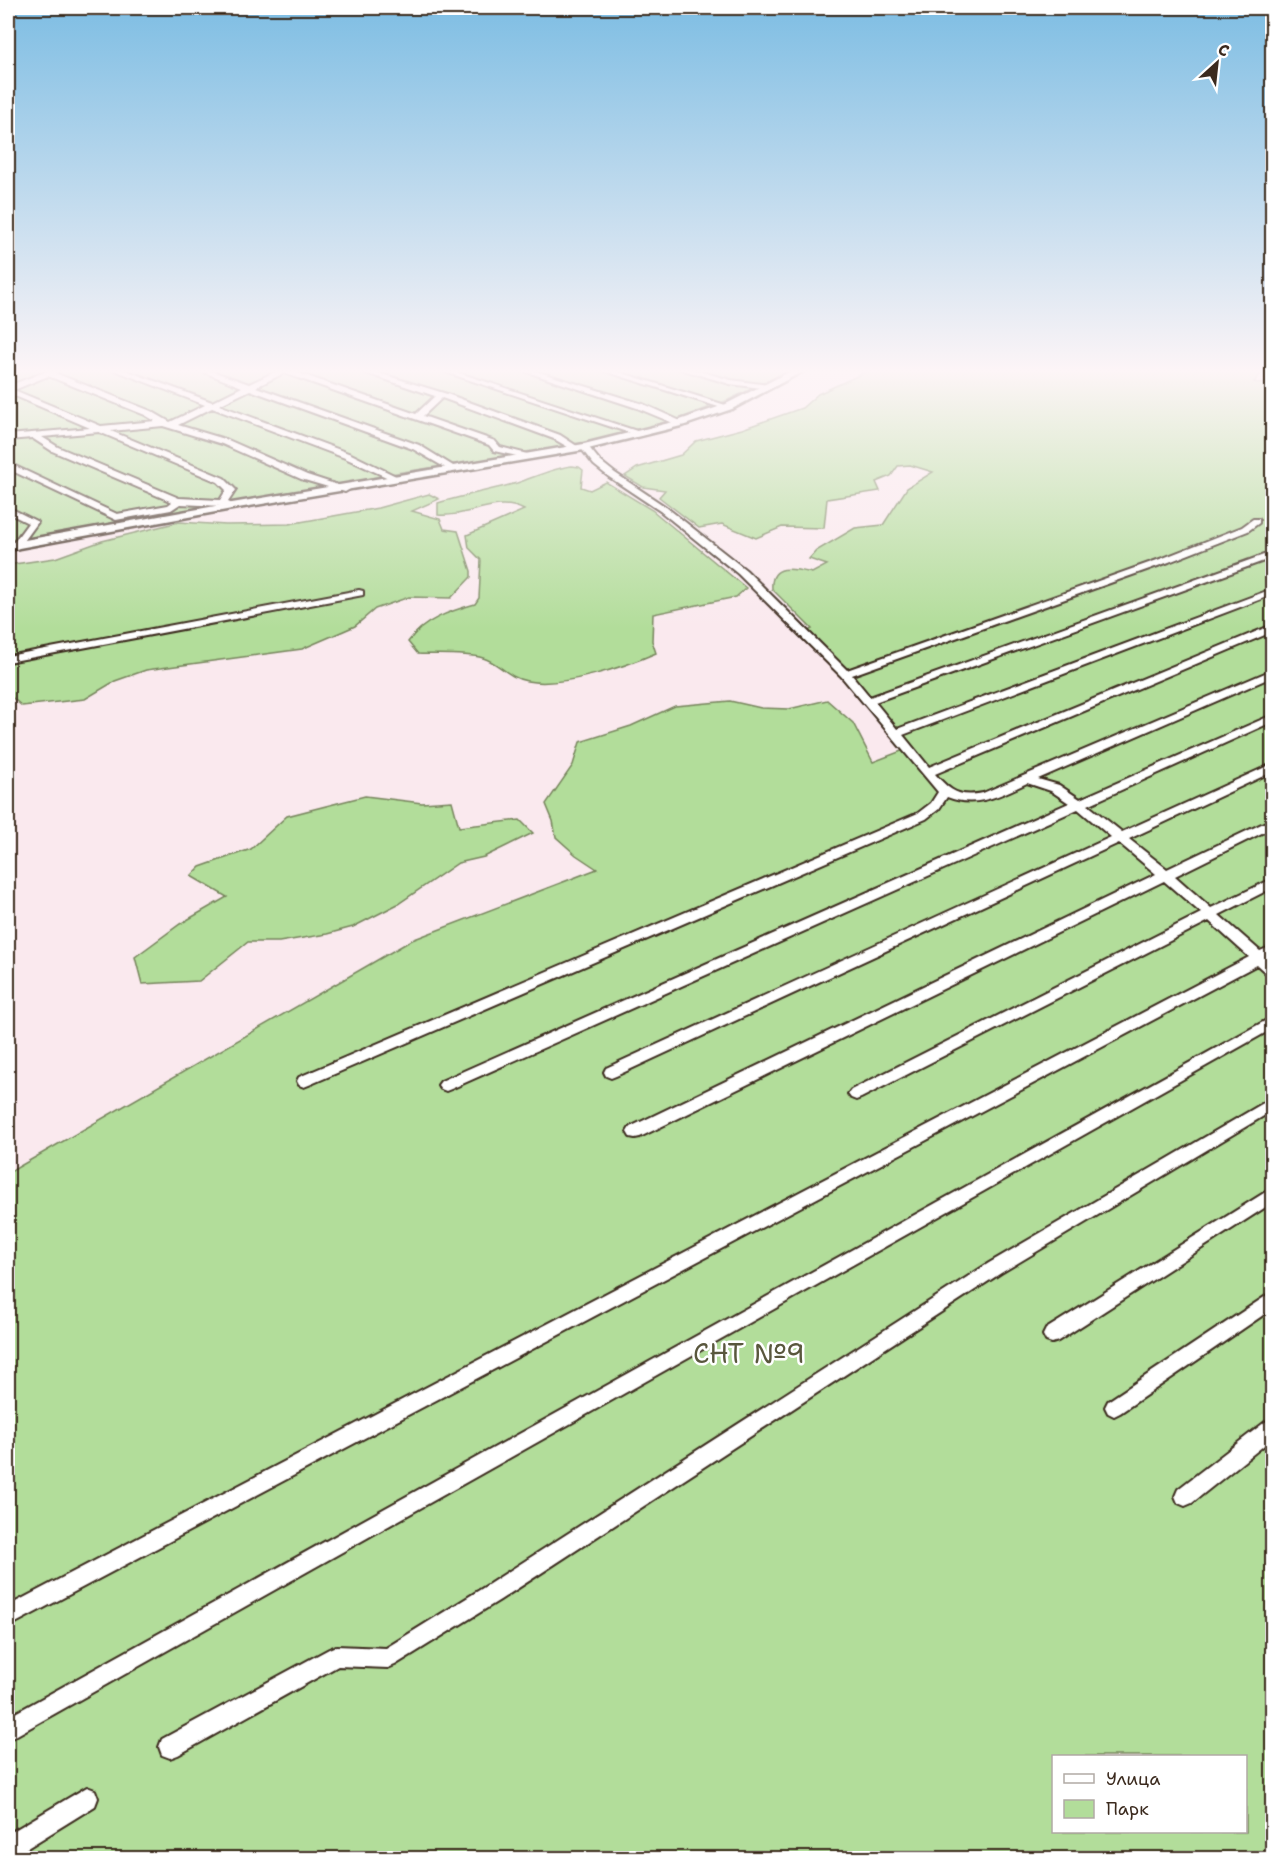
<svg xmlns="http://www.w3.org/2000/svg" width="1280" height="1866" font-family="'Shantell Sans',sans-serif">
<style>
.green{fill:#b2dd9a;stroke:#76845c;stroke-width:1.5;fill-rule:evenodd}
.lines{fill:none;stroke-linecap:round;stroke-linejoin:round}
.minor-casing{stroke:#3b2a1e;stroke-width:4}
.major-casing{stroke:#3b2a1e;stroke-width:5}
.minor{fill:#fff;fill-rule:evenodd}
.major{fill:#fff;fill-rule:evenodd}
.labels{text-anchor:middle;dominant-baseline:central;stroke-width:5;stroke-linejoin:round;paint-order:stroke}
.near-park-label{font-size:27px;fill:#59573d;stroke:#fff}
</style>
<rect width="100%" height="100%" fill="#fae9ee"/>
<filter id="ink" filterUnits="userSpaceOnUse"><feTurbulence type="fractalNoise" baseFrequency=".0167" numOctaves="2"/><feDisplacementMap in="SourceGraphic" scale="12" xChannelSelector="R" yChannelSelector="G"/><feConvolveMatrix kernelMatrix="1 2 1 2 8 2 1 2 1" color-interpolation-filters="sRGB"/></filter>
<g filter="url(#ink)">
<g class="green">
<polygon points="8,368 796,368 728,400 676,420 588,444 389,474 313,491 8,545"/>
<path d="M884,368H1266L1254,382L1261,384L1272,379V1858H8V1173L412,940L597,869L576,855L556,837L553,821L546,804L573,765L580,742L631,726L675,706L730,701L761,708L789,709L827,700L853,723L873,762L912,747L808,631L812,629L772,589C770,562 795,569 812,573L827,565L809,559L816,551L855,528L883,525L907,488L933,472L910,465L898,466L891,476L876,482L880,491L827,499L824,528L782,527L756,538L722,524L699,528L659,497L665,490L643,487L625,476L637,468L681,455L696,441L742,429L802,408L818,394L870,370ZM1054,1756H1246V1832H1054Z"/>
<path d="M572,466L579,467L583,470L581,487L590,490L606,482L652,510L746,588L736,597L653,614L652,641L656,653C624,667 562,688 527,681C506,677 500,663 483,658C465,653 437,655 418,654L408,642C423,620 450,611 475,604L479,598L481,560L469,548L467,535L524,510C498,495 467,518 438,515V503C464,495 491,490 517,483C535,477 553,468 572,466Z"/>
<polygon points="429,494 439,499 412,511 440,519 444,529 458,531 471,571 471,577 451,598 409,597 375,609 355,626 302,649 146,670 115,681 85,699 22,706 8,694 8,565 55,558 102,541 179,522 226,525 289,524 378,508"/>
<polygon points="365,796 422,803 452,801 459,827 520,820 533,833 484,857 458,863 398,904 353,927 327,934 279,942 248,942 199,981 142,984 135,957 180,924 227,897 191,876 200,867 251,849 287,816"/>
</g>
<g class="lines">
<defs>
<g id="minor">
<path d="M55,368H65L55,373L151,411L170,422L205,405L109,368H119L212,402L242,387L193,368H203L249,384L277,371L273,368H292L290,370L416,414L435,396L351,368H362L447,394L560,435L580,448L573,450L554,439L442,398L423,416L495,441L500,447L535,456L531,459L494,451L489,445L284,373L256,387L419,445L458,469L451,471L413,449L250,390L219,405L351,454L402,479L395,481L345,458L212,408L178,425L228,440L307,475L350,489L345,492L301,479L222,444L163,426L111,431L224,478L236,490L228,502L237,506L232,509L222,506L180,504L171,510L116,520L8,469V463L11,464L117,514L168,505L172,502L52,451L32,438L8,440V435L90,428L8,393V386ZM48,376L145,415L155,421L101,426L14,390ZM99,432L218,482L226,490L220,500L179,498L58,447L42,437Z"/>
<polygon points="433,368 444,368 646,434 639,436"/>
<polygon points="515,368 526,368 643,404 685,423 678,425 637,408"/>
<polygon points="595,368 606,368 732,407 725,409"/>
<polygon points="677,368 688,368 731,380 769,385 773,387 769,389 730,384"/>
<path d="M581,445H587L600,461L615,473L666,507L746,570L847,670L1163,558L1242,527L1253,519H1259V523L1248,531L1169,562L852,675L870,697L1272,552V558L875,702L897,729L1272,589V595L903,735L929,767L1272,625V632L935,774C950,791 959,798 983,793L1272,670V677L1038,779L1059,785L1080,799L1272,715V722L1088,805L1122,832L1272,764V772L1129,839L1167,869L1272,819V828L1175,876L1211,908L1272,879V888L1219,915L1260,951L1272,946V957L1269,959L1272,962V975L1267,974L1257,965L8,1627V1606L1249,957L1209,921L861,1098L856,1100L851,1098L848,1094L851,1090L1201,913L1164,881L640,1137L635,1138L630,1137L627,1132L630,1127L1156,874L1119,843L616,1076L611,1078L606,1076L604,1072L606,1068L1111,837L1078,809L451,1089L446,1091L441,1089L438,1085L441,1081L1069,803L1051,791L1027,783C1001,795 976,809 947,797L939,809L926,819L309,1085L304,1087L299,1085L297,1081L299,1077L918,813L931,803L938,792L841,676L738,574L660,511L609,477L594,465L580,447Z"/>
<polygon points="8,507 38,522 19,548 16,549 11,546 28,523 8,513"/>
<polygon points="359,590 363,591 363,595 8,662 8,656"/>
<polygon points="1272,1017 1272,1029 8,1740 8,1717"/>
<polygon points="1272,1098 1272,1111 1001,1273 500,1600 395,1665 388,1668 338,1666 178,1755 170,1758 162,1755 159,1747 162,1739 329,1649 336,1646 386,1648 486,1586 989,1263"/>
<polygon points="1272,1188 1272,1203 1058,1341 1052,1343 1046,1341 1043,1335 1046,1329"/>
<polygon points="1272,1292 1272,1309 1120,1413 1114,1416 1108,1413 1105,1407 1108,1401"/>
<polygon points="1272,1419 1272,1439 1192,1503 1185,1506 1178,1503 1175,1496 1178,1489 1265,1422"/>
<polygon points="87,1787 95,1790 98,1798 95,1806 16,1855 8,1858 8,1834"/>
</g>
<polygon id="major" points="797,368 809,368 732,409 685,425 584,450 232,509 8,550 8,543 232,503 584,444 677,421 724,405"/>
</defs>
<use href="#minor" class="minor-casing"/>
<use href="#major" class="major-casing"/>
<use href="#minor" class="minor"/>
<use href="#major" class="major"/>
</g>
</g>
<linearGradient id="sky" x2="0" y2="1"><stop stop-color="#7dbde3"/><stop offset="0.59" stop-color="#fdf5f7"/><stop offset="1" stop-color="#fdf5f7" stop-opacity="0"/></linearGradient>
<rect width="1280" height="629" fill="url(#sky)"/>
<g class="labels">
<g class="near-park-label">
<text x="749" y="1353">СНТ №9</text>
</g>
</g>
<rect width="1280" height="1866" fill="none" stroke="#fff" stroke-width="30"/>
<rect x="15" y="15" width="1250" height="1836" fill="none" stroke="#3b2a1e" stroke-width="2" filter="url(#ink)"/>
<rect x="1052" y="1755" width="195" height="78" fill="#ffffff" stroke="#b1aaa5" stroke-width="1.5"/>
<rect x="1064" y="1774" width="30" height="9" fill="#ffffff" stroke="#b1aaa5" stroke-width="1.5"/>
<text x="1106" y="1785" font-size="18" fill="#3b2a1e">Улица</text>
<rect x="1064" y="1800" width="30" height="18" fill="#b2dd9a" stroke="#b1aaa5" stroke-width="1.5"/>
<text x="1106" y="1815" font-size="18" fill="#3b2a1e">Парк</text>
<g transform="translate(1217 63) rotate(27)" stroke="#ffffff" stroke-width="4.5" paint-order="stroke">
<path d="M0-4.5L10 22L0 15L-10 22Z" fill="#3b2a1e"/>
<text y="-9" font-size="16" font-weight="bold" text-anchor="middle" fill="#3b2a1e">С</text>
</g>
</svg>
